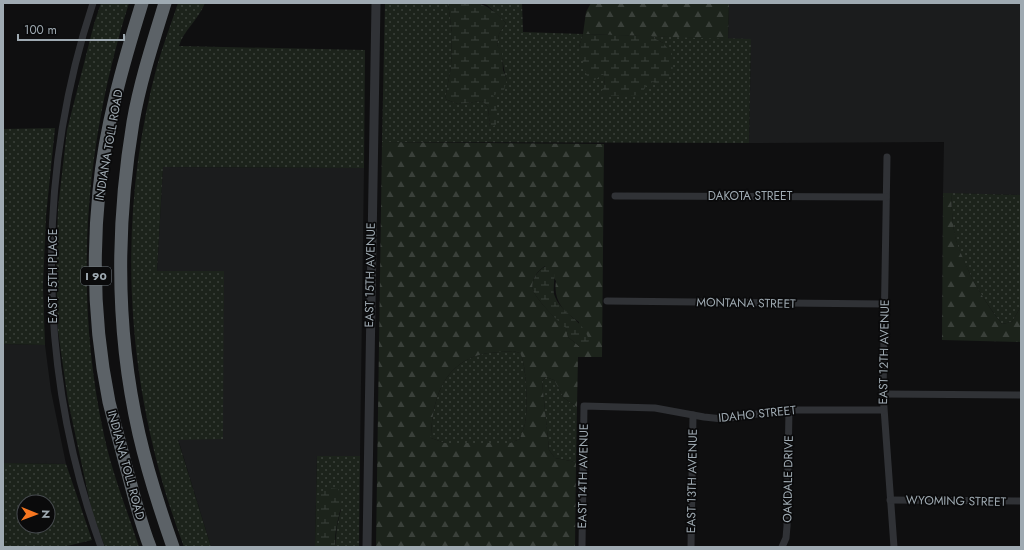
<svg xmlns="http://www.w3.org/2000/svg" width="1024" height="550" font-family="Jost,sans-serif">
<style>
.built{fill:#1b1c1d}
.grass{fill:url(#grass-dots);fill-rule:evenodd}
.forest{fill:url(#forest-firs);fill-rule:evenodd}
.wetland{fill:url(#wetland-marsh)}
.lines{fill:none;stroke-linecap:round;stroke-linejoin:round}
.minor{stroke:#303236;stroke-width:7}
.tertiary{stroke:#303236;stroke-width:9}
.motorway{stroke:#5c6267;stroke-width:13}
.labels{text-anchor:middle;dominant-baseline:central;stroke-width:3.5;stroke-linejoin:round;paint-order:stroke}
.shield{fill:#0a0a0b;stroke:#727a80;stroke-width:1}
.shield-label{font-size:11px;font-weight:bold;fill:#9faab2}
.street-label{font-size:12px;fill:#9faab2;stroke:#0a0a0b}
</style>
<defs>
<pattern id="grass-dots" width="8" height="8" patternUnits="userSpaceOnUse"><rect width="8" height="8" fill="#1c231b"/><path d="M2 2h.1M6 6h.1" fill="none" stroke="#3a403a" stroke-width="1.8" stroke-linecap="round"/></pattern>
<pattern id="forest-firs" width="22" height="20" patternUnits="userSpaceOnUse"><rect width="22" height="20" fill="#1c231b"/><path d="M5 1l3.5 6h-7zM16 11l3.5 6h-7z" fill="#3a403a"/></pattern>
<pattern id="wetland-marsh" width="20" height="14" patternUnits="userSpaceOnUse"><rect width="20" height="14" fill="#1c231b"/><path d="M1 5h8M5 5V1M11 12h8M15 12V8" fill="none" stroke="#3a403a"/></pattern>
</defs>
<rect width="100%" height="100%" fill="#0f0f10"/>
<g class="built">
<polygon points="729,3 1021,3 1021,195 943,193 944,142 749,143 751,40 728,39"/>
<polygon points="163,167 364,168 360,456 317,456 315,547 211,547 178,439 223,438 157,271"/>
<polygon points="3,344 45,345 51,391 66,464 3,463"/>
</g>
<g class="grass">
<path d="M101,3H129C85,141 73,292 104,435C112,473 127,510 139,547H105L92,512L68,401L58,331L56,269L58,208L67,130L94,24Z"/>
<path d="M178,3H205C199,19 183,31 179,46L365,50L364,168L163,167L157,271H224L223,439L178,440L211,547H184C126,393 114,226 157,66C163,45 171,24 178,3Z"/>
<path d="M385,3H448L452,33L451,67L445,99L458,104L482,101L488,107L490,127L493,95L507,80C502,68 504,55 497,45L499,34L506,23L487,5L481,3H522L523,32L583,34L579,47L603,73L605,79L604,86L601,96L646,85L653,82L663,43L651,36L751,39L749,143L382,142Z"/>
<polygon points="55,128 46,216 43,286 45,345 3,344 3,129"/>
<path d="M951,193L1021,195V306L1012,322L1002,324C985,303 970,277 960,252C952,234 952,212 951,193Z"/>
<path d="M513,351L520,353C527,365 528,410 525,424C524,429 521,434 520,439L510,443H445L431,438C432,403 441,366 479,355C490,352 502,352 513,351Z"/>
<polygon points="546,377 554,380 564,398 577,407 576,462 555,458 549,450 542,381"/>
<polygon points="317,456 360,456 359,547 335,547 337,526 341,509 321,533 321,547 315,547"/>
<path d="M3,463L66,464L92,540L63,547H3ZM24,502H48V526H24Z"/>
</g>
<g class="forest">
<polygon points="591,3 729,3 728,39 583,34 586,12"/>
<path d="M382,142L604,144L602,357H578L577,407L564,398L554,380L546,377L542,381L549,450L555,458L576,462L575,547H376ZM545,266L556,281C553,300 563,312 579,322L580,347L568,337L566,327C559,323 535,298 533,290C531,279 537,271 545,266ZM513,351L520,353C527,365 528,410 525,424C524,429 521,434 520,439L510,443H445L431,438C432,403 441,366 479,355C490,352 502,352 513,351Z"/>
<path d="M943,193H951C952,212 952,233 960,251C970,277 985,303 1002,324L1012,322L1021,306V342L942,340Z"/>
</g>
<g class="wetland">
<path d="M448,3C479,3 484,0 506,23L499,34L497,45L502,52L503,70L507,80L503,93L493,95L497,103L496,125L490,127L488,107L482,101L458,104L445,99L451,67L452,33Z"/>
<polygon points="583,34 651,36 663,43 672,53 673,74 659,85 653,82 646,86 641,95 600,96 604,86 605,79 603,74 595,80 588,80 579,47"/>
<path d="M546,266L554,272C555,279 553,289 554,294C560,314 585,320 589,341L585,347H580L568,337L566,328C559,323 535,298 533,290C531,279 537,271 546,266Z"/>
<path d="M330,488L338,489C345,501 339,512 337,525C335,532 335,540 335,547H321L320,512L321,492Z"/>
</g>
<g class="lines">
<g class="minor">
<path d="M93,3C35,178 38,374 101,547"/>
<polyline points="887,157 883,394 894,547"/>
<polyline points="615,196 886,197"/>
<polyline points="607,301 884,304"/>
<polyline points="883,394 1021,395"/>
<polyline points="890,500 1021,501"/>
<polyline points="582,547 584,406 655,408 704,417 723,419 784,410 883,410"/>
<polyline points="691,547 693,415"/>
<polyline points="782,547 786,538 787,526 789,409"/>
</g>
<polyline class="tertiary" points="367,547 376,3"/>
<g class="motorway">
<path d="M142,3C123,64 105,127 99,191C92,261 95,333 109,402C114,422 120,443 125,463C133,491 139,519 150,547"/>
<path d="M165,3C153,42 140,82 133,122C116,225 116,333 139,434C148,473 160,510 173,547"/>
</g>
</g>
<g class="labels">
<rect class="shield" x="81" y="267" width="30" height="18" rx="3"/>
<g class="shield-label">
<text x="96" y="276">I 90</text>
</g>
<g class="street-label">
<text transform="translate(109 145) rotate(-80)">INDIANA TOLL ROAD</text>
<text x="750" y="196">DAKOTA STREET</text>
<text transform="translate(370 275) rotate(-89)">EAST 15TH AVENUE</text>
<text transform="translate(53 276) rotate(-90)">EAST 15TH PLACE</text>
<text transform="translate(746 303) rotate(1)">MONTANA STREET</text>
<text transform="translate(884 352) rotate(-89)">EAST 12TH AVENUE</text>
<text transform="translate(757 414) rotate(-6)">IDAHO STREET</text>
<text transform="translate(126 465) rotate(75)">INDIANA TOLL ROAD</text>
<text transform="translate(583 476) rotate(-89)">EAST 14TH AVENUE</text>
<text transform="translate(788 479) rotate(-89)">OAKDALE DRIVE</text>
<text transform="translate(692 481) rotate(-89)">EAST 13TH AVENUE</text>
<text transform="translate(956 501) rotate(1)">WYOMING STREET</text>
</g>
</g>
<rect width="1024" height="550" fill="none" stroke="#9faab2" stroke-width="8"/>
<g transform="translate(36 514) rotate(91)"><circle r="19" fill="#0a0a0b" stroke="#464a4e"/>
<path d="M0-3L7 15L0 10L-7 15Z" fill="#f77620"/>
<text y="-6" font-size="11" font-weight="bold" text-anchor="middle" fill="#9faab2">N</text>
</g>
<path d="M18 34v6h106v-6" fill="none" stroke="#9faab2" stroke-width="2"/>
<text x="24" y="34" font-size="12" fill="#9faab2" stroke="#0a0a0b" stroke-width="3" paint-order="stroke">100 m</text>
</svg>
